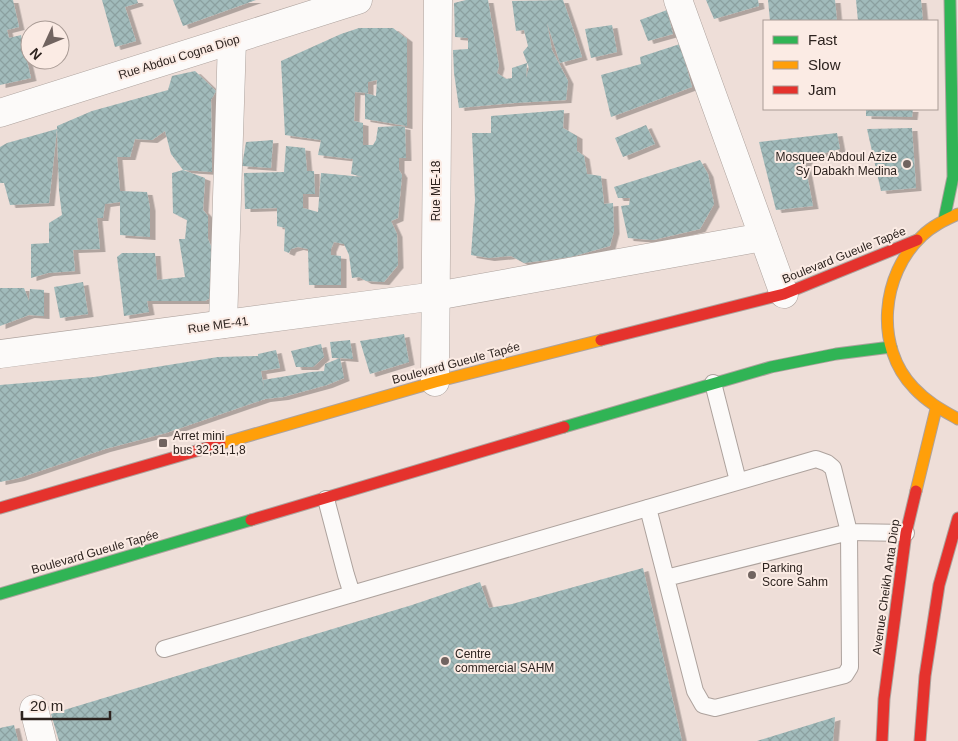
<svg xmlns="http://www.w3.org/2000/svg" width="958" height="741" font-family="Arial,sans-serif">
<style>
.building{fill:url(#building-cross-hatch);filter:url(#shadow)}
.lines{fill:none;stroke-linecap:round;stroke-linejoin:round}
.lane-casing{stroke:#ada29d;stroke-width:18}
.street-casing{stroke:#ada29d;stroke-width:29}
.fast-casing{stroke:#ada29d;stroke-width:13}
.slow-casing{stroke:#ada29d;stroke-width:13}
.jam-casing{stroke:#ada29d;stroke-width:13}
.lane{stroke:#fcfaf9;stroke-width:16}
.street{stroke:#fcfaf9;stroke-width:28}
.fast{stroke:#30b455;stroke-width:11}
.slow{stroke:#ff9f0a;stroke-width:11}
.jam{stroke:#e5322d;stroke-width:11}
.poi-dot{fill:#716460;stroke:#fbebe4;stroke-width:2}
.labels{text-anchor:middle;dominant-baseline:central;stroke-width:4;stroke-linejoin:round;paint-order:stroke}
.street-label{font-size:12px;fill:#2d231f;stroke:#fbebe4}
.poi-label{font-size:12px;fill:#2d231f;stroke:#fbebe4;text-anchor:start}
</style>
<defs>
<pattern id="building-cross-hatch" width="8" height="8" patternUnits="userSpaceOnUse" patternTransform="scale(1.25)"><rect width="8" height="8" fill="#a1bbbb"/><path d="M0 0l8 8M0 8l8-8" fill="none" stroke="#8ba0a0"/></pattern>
<filter id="shadow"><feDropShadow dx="5.5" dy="3" stdDeviation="0" flood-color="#0004"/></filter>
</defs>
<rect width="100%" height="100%" fill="#eeded8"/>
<g class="building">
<polygon points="0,0 13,0 19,27 7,30 9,38 21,35 31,78 0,85"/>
<polygon points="102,0 137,0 138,3 125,7 136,41 115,47"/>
<polygon points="173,0 256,0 183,26"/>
<polygon points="466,0 488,0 499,66 497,73 506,79 512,78 512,68 527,63 526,78 529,68 523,52 528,46 524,30 516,31 512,1 563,0 572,26 582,57 560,63 547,23 552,50 568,81 566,100 514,103 459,108 454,73 453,50 468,49 468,38 455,37 454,3"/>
<polygon points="706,0 758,0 759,6 714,19"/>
<polygon points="768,0 835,0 837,21 770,21"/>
<polygon points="856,0 921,0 923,21 858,21"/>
<polygon points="667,10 673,34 648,41 640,20"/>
<polygon points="612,25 617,52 591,58 585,29"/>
<polygon points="359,28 393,28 407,39 407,126 365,119 365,93 376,96 377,80 368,82 368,93 355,92 354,121 363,123 363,145 373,145 376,140 378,127 399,126 405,127 406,158 399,158 399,170 402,175 398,218 391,221 397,234 398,265 384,282 366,281 359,277 352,278 349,255 344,244 334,242 331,249 331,255 341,256 341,285 309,285 308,249 298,247 291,249 289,253 284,251 285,228 277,226 277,208 245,209 244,173 284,172 286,146 305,148 307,171 314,171 315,194 303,194 303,208 318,212 321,173 363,177 351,174 353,159 318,155 321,140 285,135 281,61 341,34"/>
<polygon points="680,44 692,87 611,117 601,75 641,64 640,57"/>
<polygon points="195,71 216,91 211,100 212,172 183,170 171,154 165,131 152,140 135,139 130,157 117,157 120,191 147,192 150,208 150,237 120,235 120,202 105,204 103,218 97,218 100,249 73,250 75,271 48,273 31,278 31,244 49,243 49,223 62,215 59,191 57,129 49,203 10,205 4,183 0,183 0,147 7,143 57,129 57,126 92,111 168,90 172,76"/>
<polygon points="866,109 913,109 912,117 866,116"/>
<polygon points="564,110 563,128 577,136 577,151 584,156 587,174 601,176 604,204 613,203 614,231 610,246 571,257 524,263 511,256 489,258 471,255 475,200 472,133 491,133 491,116"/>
<polygon points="646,125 655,144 623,157 615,138"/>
<polygon points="912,128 916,188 881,191 867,129"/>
<polygon points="837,133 840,149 809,157 805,164 813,206 776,210 759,142"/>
<polygon points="273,140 271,168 242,166 246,142"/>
<polygon points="700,160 708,174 714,204 700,229 653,240 628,238 621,206 629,205 630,198 618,198 614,187"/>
<polygon points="183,170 205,178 203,210 208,216 208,239 213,251 214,296 205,301 147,301 149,312 124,316 117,257 122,253 155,253 157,280 185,277 179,239 185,239 187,220 173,213 172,173"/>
<polygon points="83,282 88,314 60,318 54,287"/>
<polygon points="0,288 24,288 29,301 30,289 44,290 44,316 29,315 0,326"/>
<polygon points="404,334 409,362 370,374 360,341"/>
<polygon points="350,340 353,359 340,358 344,378 327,385 283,397 265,399 166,433 105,449 19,478 0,482 0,385 94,377 218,357 258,356 258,354 276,350 280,368 261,371 264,389 263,380 311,372 324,371 325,364 340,358 332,358 330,342"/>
<polygon points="321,344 324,357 313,367 296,367 291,351"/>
<polygon points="643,568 682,741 59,741 51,714 412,605 480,582 489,608 512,604"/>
<polygon points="835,717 833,741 757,741"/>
<polygon points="14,725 18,741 0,741 0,728"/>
</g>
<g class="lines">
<defs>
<g id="lane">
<polyline points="713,383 738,481"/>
<polyline points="326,499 346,575 352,594 816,459 827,463 833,468 849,532 906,533"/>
<polyline points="648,508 695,691 703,705 715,708 845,675 850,667 849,532 666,578"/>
<polyline points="164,649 352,594"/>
</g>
<g id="street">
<polyline points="678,0 784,294"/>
<polyline points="0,113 358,0"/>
<polyline points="223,324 232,40"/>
<polyline points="0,354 436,296 763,237"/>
<polyline points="435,382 438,0"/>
<polyline points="34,709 42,741"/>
</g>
<g id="fast">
<polyline points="944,220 953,177 950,0"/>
<polyline points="564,427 771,367 836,354 891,347"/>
<polyline points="0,594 251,520"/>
</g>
<g id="slow">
<path d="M958,214C945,220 932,226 922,236C881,274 874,347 914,388C927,402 942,410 958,419"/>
<polyline points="220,444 435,382 601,340"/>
<polyline points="916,491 936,409"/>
</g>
<g id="jam">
<polyline points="601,340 784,294 917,240"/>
<polyline points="0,508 220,444"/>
<polyline points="251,520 564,427"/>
<polyline points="882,741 884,699 906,533 916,491"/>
<polyline points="920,741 925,676 939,585 958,518"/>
</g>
</defs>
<use href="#lane" class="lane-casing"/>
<use href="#street" class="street-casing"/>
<use href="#fast" class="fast-casing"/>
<use href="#slow" class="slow-casing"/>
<use href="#jam" class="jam-casing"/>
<use href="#lane" class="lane"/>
<use href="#street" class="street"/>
<use href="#fast" class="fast"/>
<use href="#slow" class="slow"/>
<use href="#jam" class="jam"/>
</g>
<g class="poi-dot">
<circle cx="907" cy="164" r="5"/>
<rect x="158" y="438" width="10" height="10" rx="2.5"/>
<circle cx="752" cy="575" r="5"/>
<circle cx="445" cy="661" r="5"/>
</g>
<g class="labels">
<g class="street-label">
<text transform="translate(179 57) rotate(-17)">Rue Abdou Cogna Diop</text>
<text transform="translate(436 191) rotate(-90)">Rue ME-18</text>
<text transform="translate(844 255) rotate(-22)">Boulevard Gueule Tapée</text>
<text transform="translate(218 325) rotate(-8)">Rue ME-41</text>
<text transform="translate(456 363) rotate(-15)">Boulevard Gueule Tapée</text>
<text transform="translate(95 552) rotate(-16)">Boulevard Gueule Tapée</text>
<text transform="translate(886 587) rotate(-82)">Avenue Cheikh Anta Diop</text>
</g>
<g class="poi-label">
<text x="897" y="157" text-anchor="end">Mosquee Abdoul Azize<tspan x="897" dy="14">Sy Dabakh Medina</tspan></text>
<text x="173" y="436">Arret mini<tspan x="173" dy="14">bus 32,31,1,8</tspan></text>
<text x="762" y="568">Parking<tspan x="762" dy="14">Score Sahm</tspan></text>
<text x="455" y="654">Centre<tspan x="455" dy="14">commercial SAHM</tspan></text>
</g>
</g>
<rect x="763" y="20" width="175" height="90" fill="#fbebe4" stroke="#a99b95"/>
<rect x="773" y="36" width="25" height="8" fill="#30b455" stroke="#a99b95"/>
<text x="808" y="45" font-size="15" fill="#2d231f">Fast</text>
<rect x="773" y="61" width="25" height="8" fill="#ff9f0a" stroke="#a99b95"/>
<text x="808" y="70" font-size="15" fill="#2d231f">Slow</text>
<rect x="773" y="86" width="25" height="8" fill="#e5322d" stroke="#a99b95"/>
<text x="808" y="95" font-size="15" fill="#2d231f">Jam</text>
<g transform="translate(45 45) rotate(226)"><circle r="24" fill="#fbebe4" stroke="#a99b95"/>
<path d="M0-4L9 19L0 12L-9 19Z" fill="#716460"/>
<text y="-8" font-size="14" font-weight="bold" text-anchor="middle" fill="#2d231f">N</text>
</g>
<path d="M22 711v8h88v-8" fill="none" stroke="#2d231f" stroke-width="2.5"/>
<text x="30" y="711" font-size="15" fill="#2d231f" stroke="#fbebe4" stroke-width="4" paint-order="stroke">20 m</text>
</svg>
